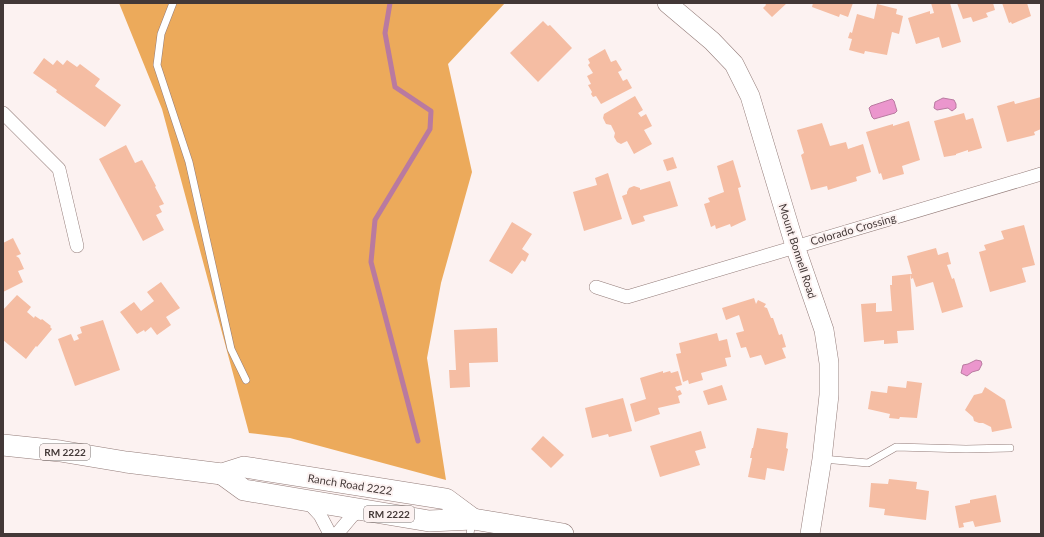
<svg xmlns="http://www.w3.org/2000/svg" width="1044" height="537" font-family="Lato,sans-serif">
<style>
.forest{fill:#ecaa5b}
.water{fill:#eb96cd;stroke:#b97aa0}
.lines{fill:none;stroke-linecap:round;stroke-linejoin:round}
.stream{stroke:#b97aa0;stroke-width:5}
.building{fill:#f5bda3}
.lane-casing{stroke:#937c79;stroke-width:8}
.street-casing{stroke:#937c79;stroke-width:14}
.secondary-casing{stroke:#937c79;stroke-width:20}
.primary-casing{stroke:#937c79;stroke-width:22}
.lane{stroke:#fff;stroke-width:7}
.street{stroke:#fff;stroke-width:13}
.secondary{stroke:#fff;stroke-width:19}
.primary{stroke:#fff;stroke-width:21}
.labels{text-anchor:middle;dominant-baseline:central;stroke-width:4;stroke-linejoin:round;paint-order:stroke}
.shield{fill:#fcf2f1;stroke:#7a706f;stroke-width:1}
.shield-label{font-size:10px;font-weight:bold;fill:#433837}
.street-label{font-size:11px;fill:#433837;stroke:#fcf2f1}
</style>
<rect width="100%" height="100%" fill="#fcf2f1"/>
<polygon class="forest" points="119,3 505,3 448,64 472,172 441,283 427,358 446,480 290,438 249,433 162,109"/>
<g class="water">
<polygon points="943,98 954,100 956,104 956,108 952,111 948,108 937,110 934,108 935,102"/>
<polygon points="892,99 894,101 897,111 895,113 874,119 872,117 869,108 871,106"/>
<polygon points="976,360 981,361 982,364 979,370 972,372 967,376 961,373 963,365 968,364"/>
</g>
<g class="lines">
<polyline class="stream" points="390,3 385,33 395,87 431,111 430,129 375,220 371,262 418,441"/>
</g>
<g class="building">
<polygon points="765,3 787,3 772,17 763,8 766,5"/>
<polygon points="813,3 853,3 848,17 840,14 839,17 812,7"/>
<polygon points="931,3 950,3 961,42 942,48 939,37 916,44 908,18 930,11 930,14 934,13"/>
<polygon points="957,3 993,3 995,10 986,13 988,17 973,22 971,17 963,19"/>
<polygon points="1002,3 1027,3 1031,16 1012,24 1011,22 1009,23"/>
<polygon points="877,4 897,9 896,14 903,16 899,34 892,32 887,55 865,51 864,54 849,50 852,39 848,38 850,32 852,33 857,14 874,19"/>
<polygon points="543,21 548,26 550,25 572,48 538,82 510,53"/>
<polygon points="605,49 611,62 616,60 622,70 618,72 623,81 627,79 632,88 601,104 596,96 593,97 591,94 592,92 588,85 591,84 587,76 593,73 588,65 590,63 588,59"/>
<polygon points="44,58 53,65 57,60 63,65 67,60 77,67 80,64 100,79 95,86 121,105 105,127 56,92 57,90 33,73"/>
<polygon points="635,96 643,110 638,113 641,117 646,114 652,126 644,130 652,144 634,154 627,141 621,144 617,142 614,137 615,133 611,125 606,124 603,118 604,114"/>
<polygon points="1041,97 1041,129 1034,132 1035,135 1007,142 997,106 1014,101 1015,104"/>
<polygon points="964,113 966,120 973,118 982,148 968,152 968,150 956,154 956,155 944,157 934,121"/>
<polygon points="909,121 920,160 902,166 904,174 883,180 881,173 879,174 866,132 893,124 893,126"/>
<polygon points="822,123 830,146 846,142 848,149 863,144 871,172 856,177 857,181 828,190 827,186 811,190 801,155 804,153 797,130"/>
<polygon points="126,145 135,163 142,160 156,186 155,187 164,204 159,206 162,212 156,215 164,230 143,241 99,159"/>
<polygon points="673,157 677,168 667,171 663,160"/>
<polygon points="733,160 741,187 738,188 746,220 731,227 730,224 716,229 715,225 711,227 704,204 710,202 708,198 724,192 717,166"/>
<polygon points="608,173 622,219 584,231 573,192 597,185 595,178"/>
<polygon points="670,181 678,206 643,216 645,221 632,225 622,196 627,194 627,192 629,188 634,186 640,188 640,190"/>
<polygon points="512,222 532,234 522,249 529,254 525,262 522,260 512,274 489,261"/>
<polygon points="1024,225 1035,265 1022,268 1026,282 990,292 979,252 986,250 984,245 1004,239 1001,231"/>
<polygon points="13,238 21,254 16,256 19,258 24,269 18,271 23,282 3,292 3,243"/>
<polygon points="936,248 938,255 948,252 951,264 947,265 952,279 954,278 963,307 942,313 933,282 916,287 913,278 911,279 910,274 912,274 907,256"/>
<polygon points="910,274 914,330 897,331 898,343 884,344 884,340 864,342 861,304 876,303 876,312 892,311 890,285 892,285 892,276"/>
<polygon points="161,282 180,308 166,317 171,325 157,335 151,327 145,332 144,330 137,334 120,312 134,302 141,311 154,301 147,292"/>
<polygon points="17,295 31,307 27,312 34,318 35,316 41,320 42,319 51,326 50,327 52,329 37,347 36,346 26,359 3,340 3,310"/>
<polygon points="754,298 756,304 758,300 766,304 764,307 767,308 771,318 773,318 779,335 782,334 786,347 782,348 786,358 765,365 761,355 750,358 746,347 741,348 736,333 744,331 739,315 726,320 722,308"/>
<polygon points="103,320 120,370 75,386 58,339 71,334 74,341 79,339 77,335 82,333 80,327"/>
<polygon points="497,328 498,362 469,363 470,387 450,388 449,370 456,370 454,330"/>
<polygon points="717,333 719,341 727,339 731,357 725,358 727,366 701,373 703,380 689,384 688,380 683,382 676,354 681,353 679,343"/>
<polygon points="663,371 663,373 670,371 671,373 678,371 682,385 675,387 677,391 680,390 682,394 678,396 680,403 658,408 660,414 635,422 630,404 646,399 640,378"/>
<polygon points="907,381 922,383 917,418 900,417 899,419 889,418 890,414 868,409 871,391 887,393 888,386 906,388"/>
<polygon points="722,385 727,400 708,405 703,391"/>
<polygon points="985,387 1005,400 1012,428 992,432 991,427 983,423 979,423 974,421 973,417 965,410 974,395 982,393"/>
<polygon points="623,398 632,431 609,437 608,434 592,438 585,408"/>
<polygon points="757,428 788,433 786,448 788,449 784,471 767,468 765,480 748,477 752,458 750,458 752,448 753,448"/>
<polygon points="701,431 706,448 695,451 700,465 660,477 650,446"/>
<polygon points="543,436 564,455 551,468 531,449"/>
<polygon points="889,479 917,482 916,489 929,491 926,520 884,515 885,509 869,507 871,483 888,484"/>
<polygon points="996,495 1001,522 975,527 973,521 963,523 964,527 959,528 955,506 970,503 970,500"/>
</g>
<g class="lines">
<defs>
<g id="lane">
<polyline points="173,3 161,34 157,65 189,162 231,349 246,380"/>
<polyline points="823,459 868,463 896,447 966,449 1010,448"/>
<polyline points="470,534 472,521"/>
</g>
<g id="street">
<polyline points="3,113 59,169 77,246"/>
<polyline points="596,287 627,297 1041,174"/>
<polyline points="307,501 320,515 330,534"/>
<polyline points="337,534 352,516 363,509"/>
</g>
<polyline id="secondary" points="667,3 712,41 734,64 750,96 795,246 824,330 829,363 829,395 822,459 810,534"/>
<g id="primary">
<polyline points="3,445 60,451 126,462 222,474 244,467 446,499 473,519"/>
<polyline points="222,474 244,490 429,521 473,519 563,534"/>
</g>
</defs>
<use href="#lane" class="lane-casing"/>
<use href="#street" class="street-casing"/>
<use href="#secondary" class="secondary-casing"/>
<use href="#primary" class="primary-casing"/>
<use href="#lane" class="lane"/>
<use href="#street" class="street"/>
<use href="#secondary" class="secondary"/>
<use href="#primary" class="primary"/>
</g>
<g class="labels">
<g class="shield">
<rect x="40" y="444" width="50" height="16" rx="3"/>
<rect x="364" y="506" width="50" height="16" rx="3"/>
</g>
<g class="shield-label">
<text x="65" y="452">RM 2222</text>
<text x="389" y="514">RM 2222</text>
</g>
<g class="street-label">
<text transform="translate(853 229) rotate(-16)">Colorado Crossing</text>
<text transform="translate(798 251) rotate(72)">Mount Bonnell Road</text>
<text transform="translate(350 484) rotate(9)">Ranch Road 2222</text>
</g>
</g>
<rect width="1044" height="537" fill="none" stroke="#433837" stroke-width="8"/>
</svg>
